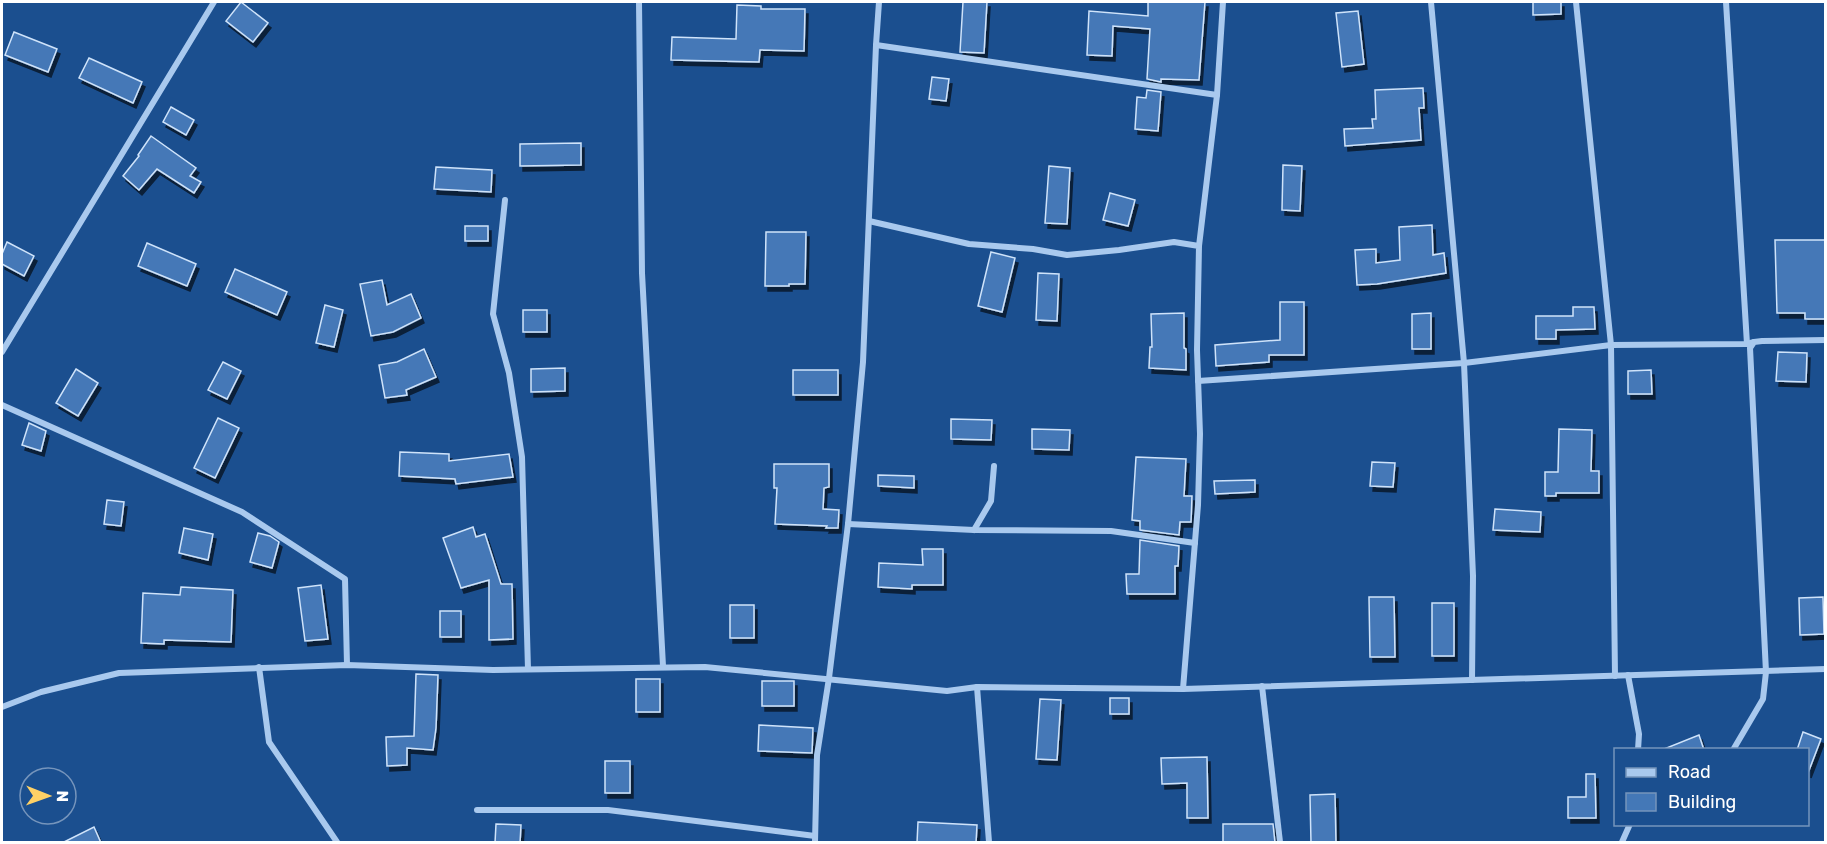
<svg xmlns="http://www.w3.org/2000/svg" width="1827" height="844" font-family="Rubik,sans-serif">
<style>
.building{fill:#4478b7;stroke:#cfe3fa;stroke-width:1.5;filter:url(#shadow)}
.lines{fill:none;stroke-linecap:round;stroke-linejoin:round}
.street{stroke:#a9c9ee;stroke-width:6}
</style>
<defs>
<filter id="shadow"><feDropShadow dx="3" dy="5" stdDeviation="0" flood-color="#0009"/></filter>
</defs>
<rect width="100%" height="100%" fill="#1b4f8f"/>
<g class="building">
<polygon points="241,2 268,23 253,42 226,21"/>
<polygon points="963,2 987,2 984,53 960,52"/>
<polygon points="1148,2 1205,2 1199,80 1161,79 1161,82 1147,79 1150,29 1113,26 1112,56 1087,55 1089,11 1148,16"/>
<polygon points="1533,2 1561,2 1561,14 1533,15"/>
<polygon points="737,5 761,6 761,9 805,9 804,51 760,50 759,62 671,60 672,37 736,39"/>
<polygon points="1358,11 1364,64 1342,67 1336,13"/>
<polygon points="14,32 57,49 48,72 5,55"/>
<polygon points="89,58 142,82 133,103 79,78"/>
<polygon points="932,77 949,79 946,101 929,99"/>
<polygon points="1423,88 1424,108 1419,108 1421,140 1345,146 1344,129 1373,128 1372,119 1376,119 1375,90"/>
<polygon points="1147,90 1161,92 1158,131 1135,129 1137,97 1146,98"/>
<polygon points="171,107 194,120 186,135 163,122"/>
<polygon points="151,136 196,168 190,176 201,182 194,193 157,169 139,190 123,176 139,156 138,155"/>
<polygon points="581,143 581,165 520,166 520,144"/>
<polygon points="1283,165 1302,166 1300,211 1282,210"/>
<polygon points="1049,166 1070,168 1067,224 1045,223"/>
<polygon points="436,167 492,170 491,192 434,189"/>
<polygon points="1110,193 1135,200 1128,226 1103,220"/>
<polygon points="1432,225 1433,255 1444,253 1446,273 1377,284 1357,285 1355,250 1376,249 1376,263 1400,260 1399,227"/>
<rect x="465" y="226" width="23" height="15"/>
<polygon points="766,232 806,232 805,284 789,284 789,286 765,286"/>
<polygon points="1775,240 1826,240 1826,319 1805,319 1805,313 1777,313"/>
<polygon points="7,242 34,256 24,276 2,264 2,254"/>
<polygon points="147,243 196,264 187,286 138,266"/>
<polygon points="991,252 1015,258 1002,312 978,306"/>
<polygon points="235,269 287,292 277,315 225,292"/>
<polygon points="1038,273 1059,274 1057,321 1036,320"/>
<polygon points="382,280 387,305 411,294 421,318 393,332 371,336 360,284"/>
<polygon points="1280,302 1304,302 1304,355 1269,355 1269,362 1216,366 1215,345 1280,340"/>
<polygon points="325,305 343,310 334,347 316,343"/>
<polygon points="1573,307 1594,307 1595,329 1556,330 1556,339 1536,339 1536,316 1573,316"/>
<rect x="523" y="310" width="24" height="22"/>
<polygon points="1184,313 1184,348 1186,349 1186,370 1149,368 1150,347 1152,347 1151,314"/>
<polygon points="1431,313 1431,349 1412,349 1412,314"/>
<polygon points="424,349 436,377 406,390 407,395 385,398 379,365 397,362"/>
<polygon points="1778,352 1807,353 1806,382 1776,381"/>
<polygon points="223,362 241,371 227,399 208,390"/>
<polygon points="565,368 565,391 531,392 531,369"/>
<polygon points="76,369 98,383 78,416 56,403"/>
<rect x="793" y="370" width="45" height="25"/>
<polygon points="1651,370 1652,394 1628,394 1628,371"/>
<polygon points="218,418 239,428 215,478 194,468"/>
<polygon points="951,419 992,420 991,440 951,439"/>
<polygon points="29,423 46,431 41,451 22,445"/>
<polygon points="1032,429 1070,430 1069,450 1032,449"/>
<polygon points="1559,429 1592,430 1591,471 1599,471 1599,493 1556,493 1556,496 1545,496 1545,472 1558,472"/>
<polygon points="400,452 449,454 449,461 509,454 513,477 456,484 455,479 399,476"/>
<polygon points="1136,457 1186,459 1184,496 1192,496 1191,522 1180,522 1179,535 1140,530 1140,521 1132,520"/>
<polygon points="1372,462 1395,463 1393,487 1370,486"/>
<polygon points="774,464 829,464 829,487 824,488 823,509 839,510 838,528 826,528 827,526 775,524 777,488 774,488"/>
<polygon points="878,475 914,476 914,488 878,486"/>
<polygon points="1255,480 1255,492 1215,494 1214,481"/>
<polygon points="107,500 124,502 121,526 104,524"/>
<polygon points="1495,509 1541,512 1540,532 1493,530"/>
<polygon points="473,527 476,537 485,534 501,584 512,584 513,639 489,640 489,580 461,588 443,538"/>
<polygon points="184,528 213,534 208,560 179,553"/>
<polygon points="258,533 270,536 279,542 272,568 250,562"/>
<polygon points="1140,540 1179,546 1178,566 1175,566 1175,594 1127,594 1126,574 1139,574"/>
<polygon points="922,549 943,549 943,585 912,585 912,589 878,587 879,563 923,565"/>
<polygon points="321,585 328,639 305,641 298,588"/>
<polygon points="181,587 233,590 231,642 164,640 164,644 141,643 143,593 180,595"/>
<polygon points="1369,597 1394,597 1395,657 1370,657"/>
<polygon points="1823,597 1824,634 1800,635 1799,598"/>
<rect x="1432" y="603" width="22" height="53"/>
<rect x="730" y="605" width="24" height="33"/>
<rect x="440" y="611" width="21" height="26"/>
<polygon points="416,674 438,675 436,728 433,750 407,748 407,765 387,766 386,737 414,736"/>
<rect x="636" y="679" width="24" height="33"/>
<rect x="762" y="681" width="32" height="25"/>
<rect x="1110" y="698" width="19" height="16"/>
<polygon points="1040,699 1061,700 1057,760 1036,759"/>
<polygon points="759,725 813,728 812,753 758,751"/>
<polygon points="1803,732 1821,739 1808,773 1808,750 1797,750"/>
<polygon points="1699,735 1704,750 1665,750 1664,749"/>
<polygon points="1207,757 1208,818 1187,818 1187,783 1162,784 1161,758"/>
<rect x="605" y="761" width="25" height="32"/>
<polygon points="1586,774 1595,774 1596,818 1568,818 1568,797 1586,797"/>
<polygon points="1335,794 1336,843 1311,843 1310,795"/>
<polygon points="918,822 977,825 976,843 917,843"/>
<polygon points="496,824 521,825 520,843 495,843"/>
<polygon points="1223,824 1273,824 1275,843 1223,843"/>
<polygon points="94,827 101,843 62,843"/>
</g>
<g class="lines">
<g class="street">
<polyline points="639,2 642,273 663,666"/>
<polyline points="1431,2 1464,363 1473,576 1472,680"/>
<polyline points="1576,2 1611,345 1615,676"/>
<polyline points="1726,2 1747,344"/>
<polyline points="876,45 1217,95"/>
<polyline points="505,200 493,314 509,373 522,457 528,669"/>
<polyline points="869,221 969,244 1033,249 1067,255 1119,250 1174,242 1199,246 1197,350 1200,434 1198,505 1183,689"/>
<polyline points="1199,246 1217,95 1223,2"/>
<polyline points="2,352 214,2"/>
<polyline points="1198,381 1464,363 1611,345 1747,344 1754,342"/>
<polyline points="2,405 242,512 345,579 347,665"/>
<polyline points="848,524 974,530 1111,531 1195,543"/>
<polyline points="974,530 991,501 994,466"/>
<polyline points="259,667 269,742 337,842"/>
<polyline points="1628,675 1639,734 1638,750"/>
<polyline points="1262,686 1280,842"/>
<polyline points="977,687 989,842"/>
<polyline points="2,707 41,692 119,673 347,665 493,670 705,667 947,691 977,687 1183,689 1826,669"/>
<polyline points="1733,750 1763,699 1766,672 1750,348 1754,342 1762,341 1826,340"/>
<polyline points="477,810 608,810 815,836"/>
<polyline points="815,842 817,755 829,678 848,524 863,362 876,45 879,2"/>
<polyline points="1622,842 1630,824"/>
</g>
</g>
<rect width="1827" height="844" fill="none" stroke="#ffffff" stroke-width="6"/>
<rect x="1614" y="748" width="195" height="78" fill="#1b4f8f" stroke="#7695bc" stroke-width="1.5"/>
<rect x="1626" y="768" width="30" height="9" fill="#a9c9ee" stroke="#7695bc" stroke-width="1.5"/>
<text x="1668" y="778" font-size="18" fill="#ffffff">Road</text>
<rect x="1626" y="793" width="30" height="18" fill="#4478b7" stroke="#7695bc" stroke-width="1.5"/>
<text x="1668" y="808" font-size="18" fill="#ffffff">Building</text>
<g transform="translate(48 796) rotate(91)"><circle r="28" fill="#1b4f8f" stroke="#7695bc" stroke-width="1.5"/>
<path d="M0-4.5L10 22L0 15L-10 22Z" fill="#ffd166"/>
<text y="-9" font-size="16" font-weight="bold" text-anchor="middle" fill="#ffffff">N</text>
</g>
</svg>
